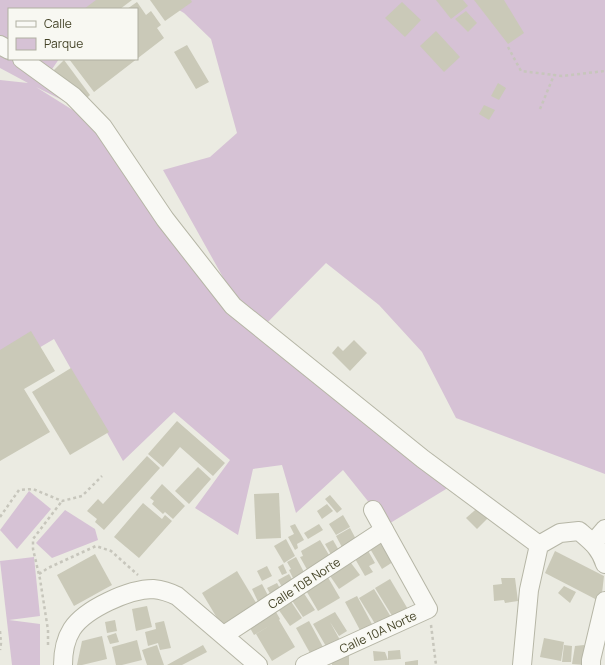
<svg xmlns="http://www.w3.org/2000/svg" width="605" height="665" font-family="Manrope,sans-serif">
<style>
.green{fill:#d6c2d5}
.building{fill:#cac9b8}
.lines{fill:none;stroke-linecap:round;stroke-linejoin:round}
.minor-casing{stroke:#b6b6a6;stroke-width:20}
.path{stroke:#c7c6bc;stroke-width:2.5;stroke-dasharray:3 3;stroke-linecap:butt}
.minor{stroke:#f9f9f5;stroke-width:18}
.labels{text-anchor:middle;dominant-baseline:central;stroke-width:3;stroke-linejoin:round;paint-order:stroke}
.street-label{font-size:12px;fill:#454428;stroke:#f8f8f2}
</style>
<rect width="100%" height="100%" fill="#ebebe2"/>
<g class="green">
<polygon points="0,0 107,0 100,9 9,9 9,59 59,59 46,78 96,117 36,87 95,124 243,313 163,170 210,157 237,133 211,39 184,13 162,0 605,0 605,474 456,418 422,352 379,305 326,263 259,331 451,486 387,525 343,470 296,513 282,465 253,469 238,535 195,508 230,460 174,412 123,461 54,339 0,371 0,80 28,83 0,68"/>
<polygon points="29,491 51,509 17,549 0,530"/>
<polygon points="65,510 95,529 98,540 52,558 36,543"/>
<polygon points="34,557 40,616 9,620 40,624 40,665 12,665 0,561"/>
</g>
<g class="building">
<polygon points="96,0 132,0 120,9 84,9"/>
<polygon points="150,0 191,0 192,2 165,21"/>
<polygon points="436,0 463,0 468,6 451,19"/>
<polygon points="474,0 504,0 524,33 508,44"/>
<polygon points="137,2 146,15 151,11 161,25 157,28 164,38 94,92 69,59 137,59 137,9 127,9"/>
<polygon points="402,2 421,20 405,37 385,18"/>
<polygon points="466,11 477,23 468,32 455,19"/>
<polygon points="436,31 460,57 444,72 420,46"/>
<polygon points="187,45 209,82 196,89 174,52"/>
<polygon points="64,60 90,95 77,107 52,72"/>
<polygon points="498,83 506,88 499,100 491,96"/>
<polygon points="484,105 495,110 489,120 479,114"/>
<polygon points="31,331 55,371 24,389 50,432 0,461 0,350"/>
<polygon points="354,340 367,353 350,371 332,353 338,346 343,351"/>
<polygon points="71,368 109,432 70,455 32,392"/>
<polygon points="177,421 225,463 213,476 180,447 163,467 148,454"/>
<polygon points="147,456 160,468 104,530 95,522 97,519 87,511 98,499 103,504"/>
<polygon points="198,467 211,479 189,504 175,491"/>
<polygon points="162,484 185,506 173,519 165,512 163,514 152,504 154,501 150,498"/>
<polygon points="279,493 281,538 256,539 254,494"/>
<polygon points="330,495 342,509 337,513 325,499"/>
<polygon points="143,503 162,519 165,515 172,521 139,558 114,537"/>
<polygon points="327,504 333,511 322,519 317,511"/>
<polygon points="482,504 491,515 477,529 466,518"/>
<polygon points="343,515 350,527 336,535 329,524"/>
<polygon points="295,524 304,540 297,544 298,548 295,550 288,537 294,534 290,526"/>
<polygon points="319,524 323,530 308,539 304,533"/>
<polygon points="350,528 358,543 344,551 336,536"/>
<polygon points="383,538 396,560 382,569 369,547"/>
<polygon points="286,539 295,556 284,563 274,546"/>
<polygon points="320,540 332,560 309,573 300,557 303,556 301,551"/>
<polygon points="333,540 341,554 333,558 325,544"/>
<polygon points="367,549 375,563 369,566 373,572 365,576 354,557"/>
<polygon points="555,551 604,576 601,602 545,573"/>
<polygon points="95,554 112,585 74,606 57,575"/>
<polygon points="296,557 307,578 296,584 289,570 291,569 287,562"/>
<polygon points="348,559 360,575 339,589 328,573"/>
<polygon points="283,564 287,573 282,575 278,567"/>
<polygon points="267,566 272,576 262,581 257,571"/>
<polygon points="237,571 258,606 223,628 202,593"/>
<polygon points="289,574 296,586 285,592 278,580"/>
<polygon points="326,574 340,598 318,611 304,587"/>
<polygon points="501,578 515,578 518,601 505,603 504,600 494,601 493,585 502,584"/>
<polygon points="390,579 409,611 394,619 375,588"/>
<polygon points="277,583 283,594 273,599 267,588"/>
<polygon points="262,584 272,603 261,608 252,589"/>
<polygon points="564,586 576,592 570,603 558,593"/>
<polygon points="301,589 315,610 303,617 289,596"/>
<polygon points="374,589 391,617 377,627 359,598"/>
<polygon points="357,596 373,626 361,632 345,602"/>
<polygon points="288,597 302,618 290,626 276,606"/>
<polygon points="272,605 280,619 279,620 295,647 272,661 256,634 271,625 254,635 246,621"/>
<polygon points="147,606 152,627 136,631 132,609"/>
<polygon points="335,612 347,631 339,636 330,622 340,640 327,648 313,624"/>
<polygon points="115,620 117,631 107,633 105,622"/>
<polygon points="164,621 171,648 160,650 158,643 148,646 145,632 156,629 155,623"/>
<polygon points="309,621 323,647 310,653 296,628"/>
<polygon points="116,633 119,642 110,644 107,636"/>
<polygon points="102,636 107,659 82,665 77,665 82,641"/>
<polygon points="544,638 564,642 561,661 540,657"/>
<polygon points="137,640 142,660 122,665 116,665 112,647"/>
<polygon points="157,645 164,665 147,665 142,650"/>
<polygon points="203,645 207,652 182,665 167,665"/>
<polygon points="564,645 572,646 571,662 562,662"/>
<polygon points="584,645 585,665 572,664 575,646"/>
<polygon points="400,650 401,659 388,660 388,651"/>
<polygon points="373,651 385,652 388,660 374,661"/>
<polygon points="349,653 349,665 332,665 332,658"/>
<polygon points="418,660 418,665 405,665 405,662"/>
</g>
<g class="lines">
<defs>
<g id="minor">
<polyline points="0,45 9,50"/>
<polyline points="22,59 73,96 103,127 165,219 233,306 423,459 539,545"/>
<polyline points="593,543 605,529"/>
<polyline points="224,635 384,530"/>
<path d="M63,665C63,653 65,640 72,629C85,609 129,589 153,589C162,590 169,592 177,596L258,665"/>
<polyline points="305,665 428,609 373,510"/>
<path d="M522,665L529,590L539,545L560,533L579,531C592,542 600,548 605,564"/>
<polyline points="591,665 591,660 605,601"/>
</g>
</defs>
<use href="#minor" class="minor-casing"/>
<g class="path">
<polyline points="508,47 521,71 554,75"/>
<polyline points="540,109 554,75 562,76 605,71"/>
<polyline points="0,517 19,490 33,489 62,501 82,496 102,476"/>
<polyline points="39,574 48,568 96,546 111,551 138,575"/>
<polyline points="431,625 436,665"/>
<polyline points="0,631 1,643 0,650"/>
<polyline points="48,645 48,630 40,579 33,549 33,539 62,501"/>
</g>
<use href="#minor" class="minor"/>
</g>
<g class="labels">
<g class="street-label">
<text transform="translate(304 583) rotate(-33)">Calle 10B Norte</text>
<text transform="translate(378 632) rotate(-25)">Calle 10A Norte</text>
</g>
</g>
<rect x="8" y="8" width="130" height="52" fill="#f8f8f2" stroke="#b0b0a1"/>
<rect x="16" y="21" width="20" height="6" fill="#f9f9f5" stroke="#b0b0a1"/>
<text x="44" y="28" font-size="12" fill="#454428">Calle</text>
<rect x="16" y="38" width="20" height="12" fill="#d6c2d5" stroke="#b0b0a1"/>
<text x="44" y="48" font-size="12" fill="#454428">Parque</text>
</svg>
